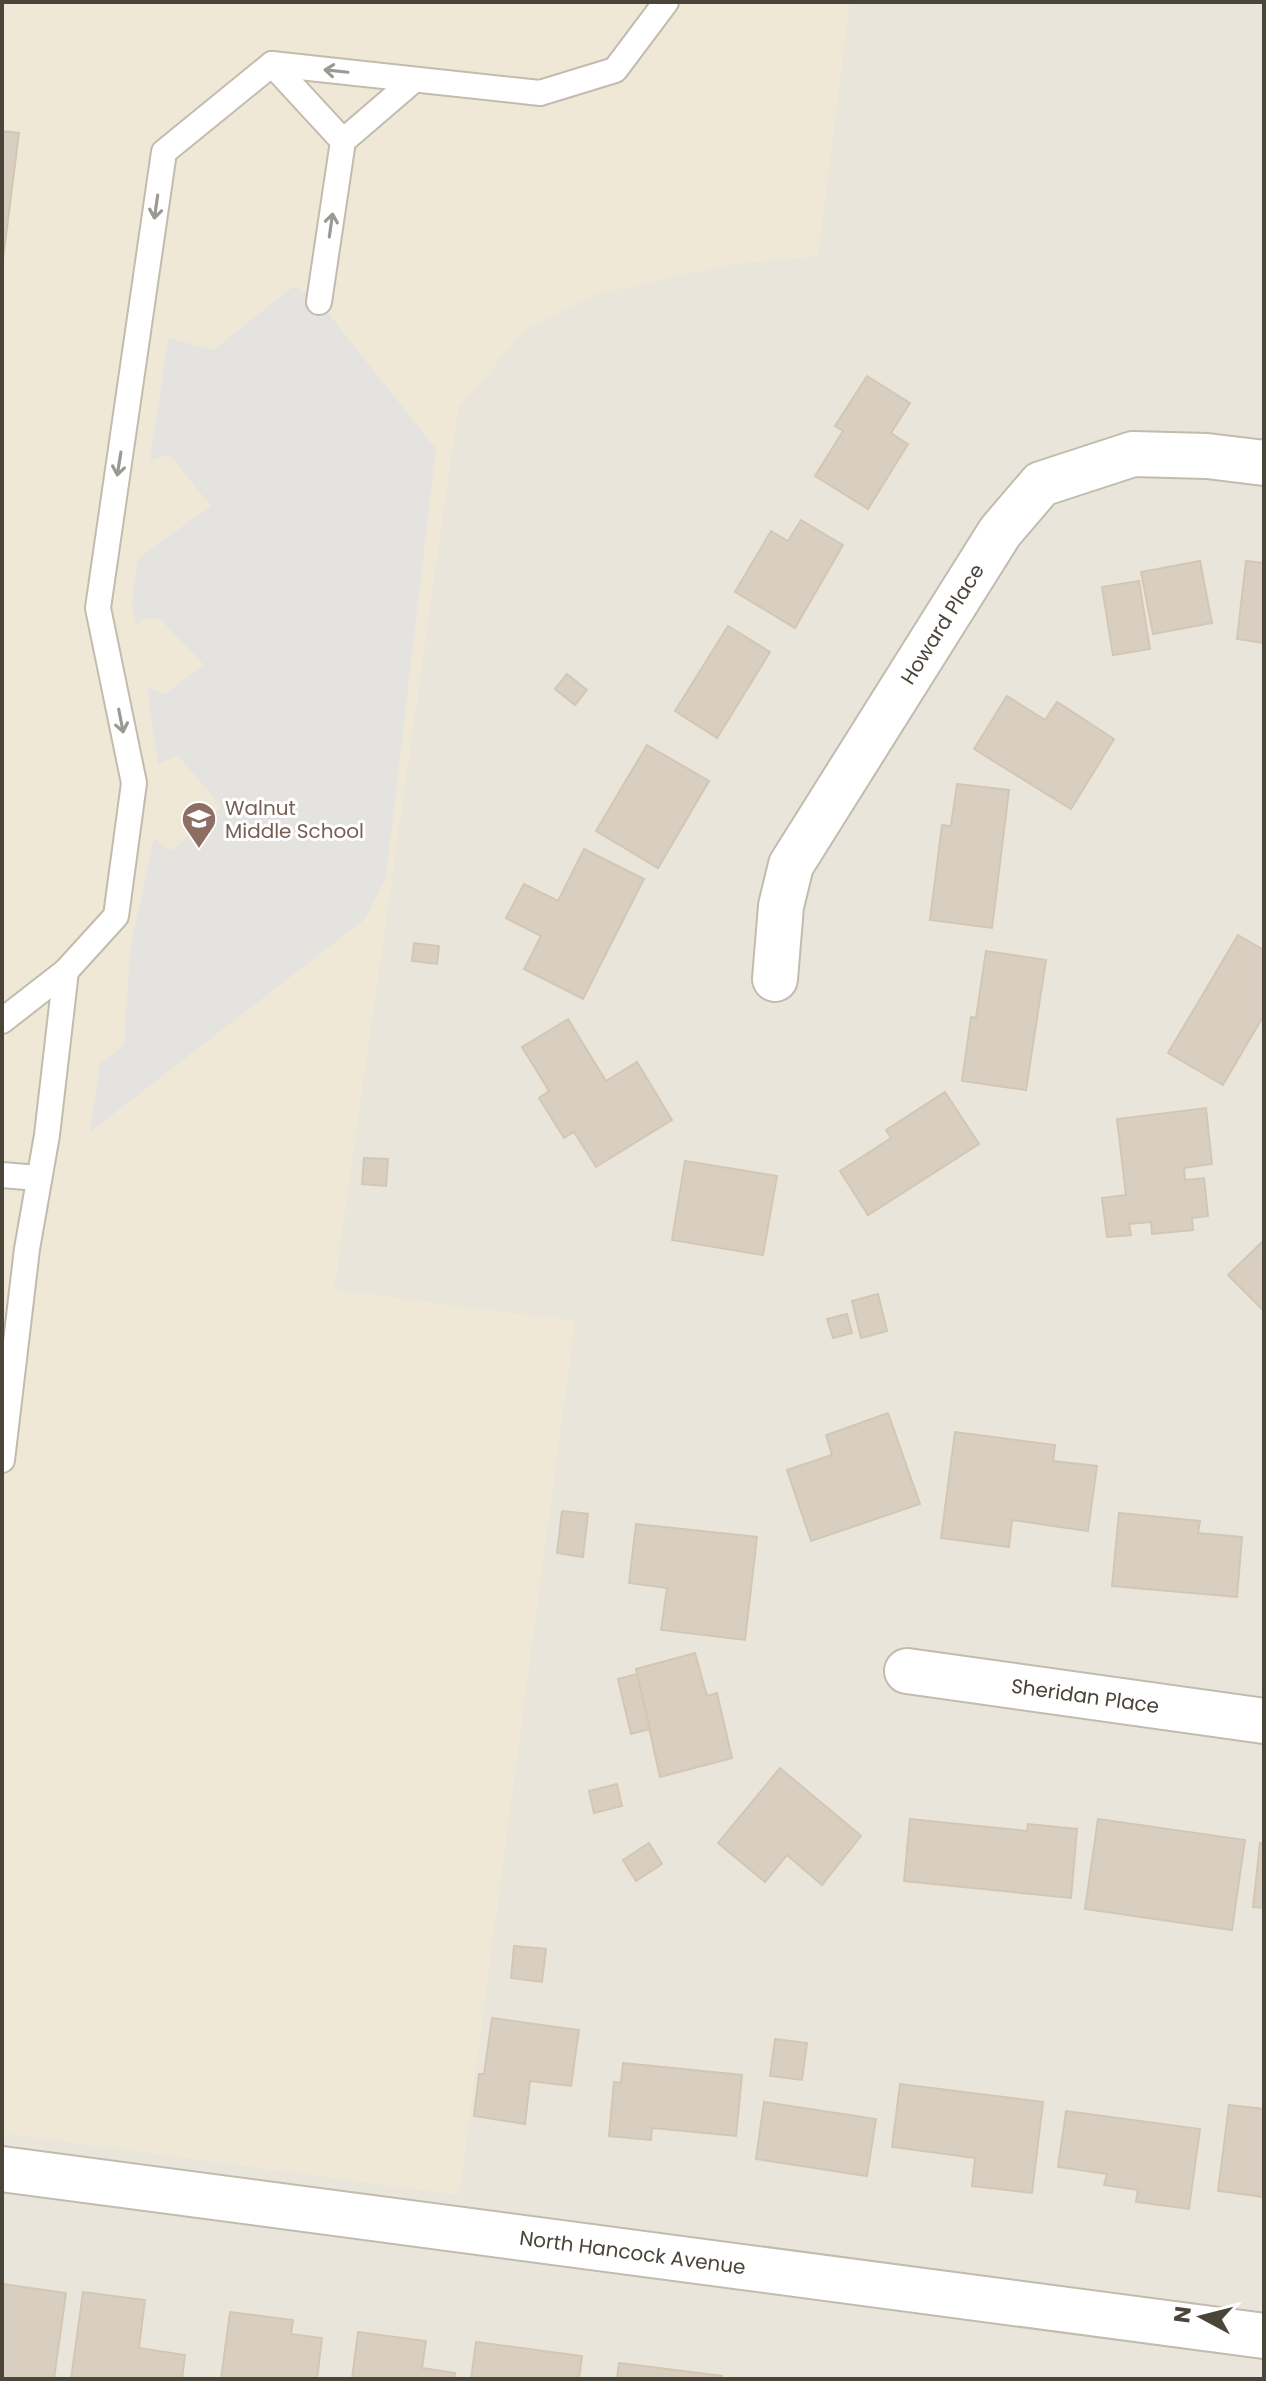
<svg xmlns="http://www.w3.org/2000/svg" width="1266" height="2381" font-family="Poppins,sans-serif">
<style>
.residential{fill:#eae5da}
.education{fill:#efe8d6}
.parking{fill:#e5e3e0}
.building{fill:#d8cfc1;stroke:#d3c7b4;stroke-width:2}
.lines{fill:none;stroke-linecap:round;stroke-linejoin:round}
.lane-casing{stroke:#c2bbae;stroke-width:28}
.street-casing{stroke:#c2bbae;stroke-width:48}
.lane{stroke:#fff;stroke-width:24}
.street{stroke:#fff;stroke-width:44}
.oneway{stroke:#9c9892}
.labels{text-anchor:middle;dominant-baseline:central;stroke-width:6;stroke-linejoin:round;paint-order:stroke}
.street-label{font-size:20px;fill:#4b4439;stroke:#fff}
.education-label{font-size:20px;fill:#785e54;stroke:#fff;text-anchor:start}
</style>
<rect width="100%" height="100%" fill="#f6f3ec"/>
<rect class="residential" x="2" y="2" width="1262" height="2377"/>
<polygon class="education" points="2,2 850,2 818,256 732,264 593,295 525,329 458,409 334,1290 575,1321 459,2195 2,2133"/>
<polygon class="parking" points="294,286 319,302 436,449 386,877 365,919 90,1132 100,1064 124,1045 130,950 154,838 171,851 222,807 177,755 158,765 147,687 165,694 204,665 160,619 143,618 136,626 132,603 138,558 211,506 169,454 150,461 168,338 213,350"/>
<g class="building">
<polygon points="2,131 19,133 2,267"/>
<polygon points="867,376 910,403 891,433 908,444 868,509 815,476 843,431 835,426"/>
<polygon points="801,520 843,545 795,628 735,592 771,531 788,541"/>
<polygon points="1200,561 1212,623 1153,634 1141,572"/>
<polygon points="1246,561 1264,563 1264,643 1237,639"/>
<polygon points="1139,581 1150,649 1113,655 1102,587"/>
<polygon points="728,626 770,652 717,738 675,711"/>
<polygon points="567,674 587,690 575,705 555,689"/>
<polygon points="1007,696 1045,720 1057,702 1114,739 1071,809 974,749"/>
<polygon points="647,745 709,781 658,868 596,831"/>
<polygon points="957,784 1009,790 992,928 930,920 942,825 951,826"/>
<polygon points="584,849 644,879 583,999 524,969 541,936 506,918 524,884 558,901"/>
<polygon points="1238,935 1264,950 1264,1015 1223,1085 1168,1053"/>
<polygon points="414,943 439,946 437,964 412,961"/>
<polygon points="986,951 1046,960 1026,1090 962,1081 971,1017 976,1018"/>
<polygon points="568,1019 606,1081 637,1062 672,1120 596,1167 574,1132 564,1138 539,1098 549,1091 522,1047"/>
<polygon points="945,1092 979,1144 868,1215 840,1171 891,1138 886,1130"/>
<polygon points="1206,1108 1212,1164 1184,1168 1185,1180 1204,1178 1208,1216 1192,1218 1193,1230 1152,1234 1151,1222 1129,1224 1131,1235 1107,1237 1102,1198 1126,1195 1117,1119"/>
<polygon points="364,1158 388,1159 386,1186 362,1184"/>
<polygon points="685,1161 777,1176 763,1255 672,1240"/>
<polygon points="1264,1240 1264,1311 1228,1275"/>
<polygon points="878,1294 887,1331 861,1338 852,1301"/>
<polygon points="847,1314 852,1333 833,1338 827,1319"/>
<polygon points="888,1413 920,1504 811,1541 787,1470 832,1455 826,1435"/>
<polygon points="955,1432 1055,1445 1053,1461 1097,1466 1088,1531 1012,1520 1009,1547 941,1538"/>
<polygon points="562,1511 588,1514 583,1557 557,1553"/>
<polygon points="1119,1513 1200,1521 1198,1533 1242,1537 1237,1597 1112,1586"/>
<polygon points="636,1524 757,1537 745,1640 661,1630 667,1588 629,1583"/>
<polygon points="695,1653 707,1696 717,1693 732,1758 660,1777 636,1669"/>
<polygon points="637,1674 650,1729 631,1734 618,1679"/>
<polygon points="780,1768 861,1836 822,1885 787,1855 765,1882 718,1843"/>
<polygon points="617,1784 622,1806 594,1813 589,1791"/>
<polygon points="910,1819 1027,1831 1028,1824 1077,1829 1071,1898 904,1881"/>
<polygon points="1098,1819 1245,1840 1232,1930 1085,1909"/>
<polygon points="649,1843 662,1864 636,1881 623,1860"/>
<polygon points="1260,1843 1264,1844 1264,1908 1253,1907"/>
<polygon points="514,1946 546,1949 542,1982 511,1978"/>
<polygon points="492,2018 579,2030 571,2086 530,2081 525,2124 474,2116 479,2074 484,2074"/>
<polygon points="775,2039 807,2043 802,2080 770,2076"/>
<polygon points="623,2063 742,2075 736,2136 652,2128 651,2140 609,2136 614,2082 621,2083"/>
<polygon points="900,2084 1043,2102 1032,2193 972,2186 975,2158 892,2147"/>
<polygon points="764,2102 876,2119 867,2176 756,2159"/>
<polygon points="1229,2105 1264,2109 1264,2197 1218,2191"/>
<polygon points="1066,2111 1200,2129 1189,2209 1136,2202 1138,2190 1104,2185 1107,2174 1058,2167"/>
<polygon points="2,2284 66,2293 54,2379 2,2379"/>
<polygon points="83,2292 145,2300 139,2348 185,2355 182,2379 71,2379"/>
<polygon points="230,2312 293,2320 291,2334 322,2338 317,2379 221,2379"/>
<polygon points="358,2332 426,2341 422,2368 455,2373 454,2379 352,2379"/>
<polygon points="476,2342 582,2356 579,2379 471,2379"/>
<polygon points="619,2363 722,2376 722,2379 617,2379"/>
</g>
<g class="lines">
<defs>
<g id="lane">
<polyline points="272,64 343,141 319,302"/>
<polyline points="343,141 414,80"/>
<polyline points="2,1021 66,971"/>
<polyline points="2,1175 38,1178"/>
<polyline points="2,1460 27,1249 47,1135 66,971 116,916 134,783 98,608 164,152 272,64 540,93 615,70 666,2"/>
</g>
<g id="street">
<path id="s1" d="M775,979L781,906L791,865L1000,532L1041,484L1133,454L1207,456L1264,463"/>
<path id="s2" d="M907,1671L1264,1721"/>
<path id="s3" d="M2,2169L1264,2336"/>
</g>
</defs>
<use href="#lane" class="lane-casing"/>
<use href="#street" class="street-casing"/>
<use href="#lane" class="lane"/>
<use href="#street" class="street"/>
</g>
<defs><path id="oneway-shaft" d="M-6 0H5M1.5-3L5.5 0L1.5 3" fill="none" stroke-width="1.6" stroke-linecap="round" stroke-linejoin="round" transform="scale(2)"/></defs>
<g class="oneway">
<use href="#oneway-shaft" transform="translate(336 71) rotate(-174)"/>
<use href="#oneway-shaft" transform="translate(156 207) rotate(98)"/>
<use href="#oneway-shaft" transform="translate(331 225) rotate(-82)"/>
<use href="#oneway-shaft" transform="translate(119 464) rotate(99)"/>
<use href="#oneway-shaft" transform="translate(121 721) rotate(79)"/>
</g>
<defs>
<symbol id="school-pin" viewBox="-11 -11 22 30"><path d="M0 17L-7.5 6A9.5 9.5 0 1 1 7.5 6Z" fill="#8d6e63" stroke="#fff"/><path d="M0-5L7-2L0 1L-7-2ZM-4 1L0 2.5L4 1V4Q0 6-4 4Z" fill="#fff"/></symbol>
</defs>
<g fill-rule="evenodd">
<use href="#school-pin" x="179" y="799" width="40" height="54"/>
</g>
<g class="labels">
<g class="street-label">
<text stroke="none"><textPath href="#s1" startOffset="400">Howard Place</textPath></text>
<text stroke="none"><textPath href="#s2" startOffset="180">Sheridan Place</textPath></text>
<text stroke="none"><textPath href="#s3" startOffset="636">North Hancock Avenue</textPath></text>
</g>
<g class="education-label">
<text x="225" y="808">Walnut<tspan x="225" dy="23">Middle School</tspan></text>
</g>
</g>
<rect width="1266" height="2381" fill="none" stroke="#4b4439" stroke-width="8"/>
<g transform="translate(1202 2317) rotate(277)" stroke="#ffffff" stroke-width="6" paint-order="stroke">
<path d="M0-6L14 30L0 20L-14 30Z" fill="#4b4439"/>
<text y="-12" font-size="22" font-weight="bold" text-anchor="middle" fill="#4b4439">N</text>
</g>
</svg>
